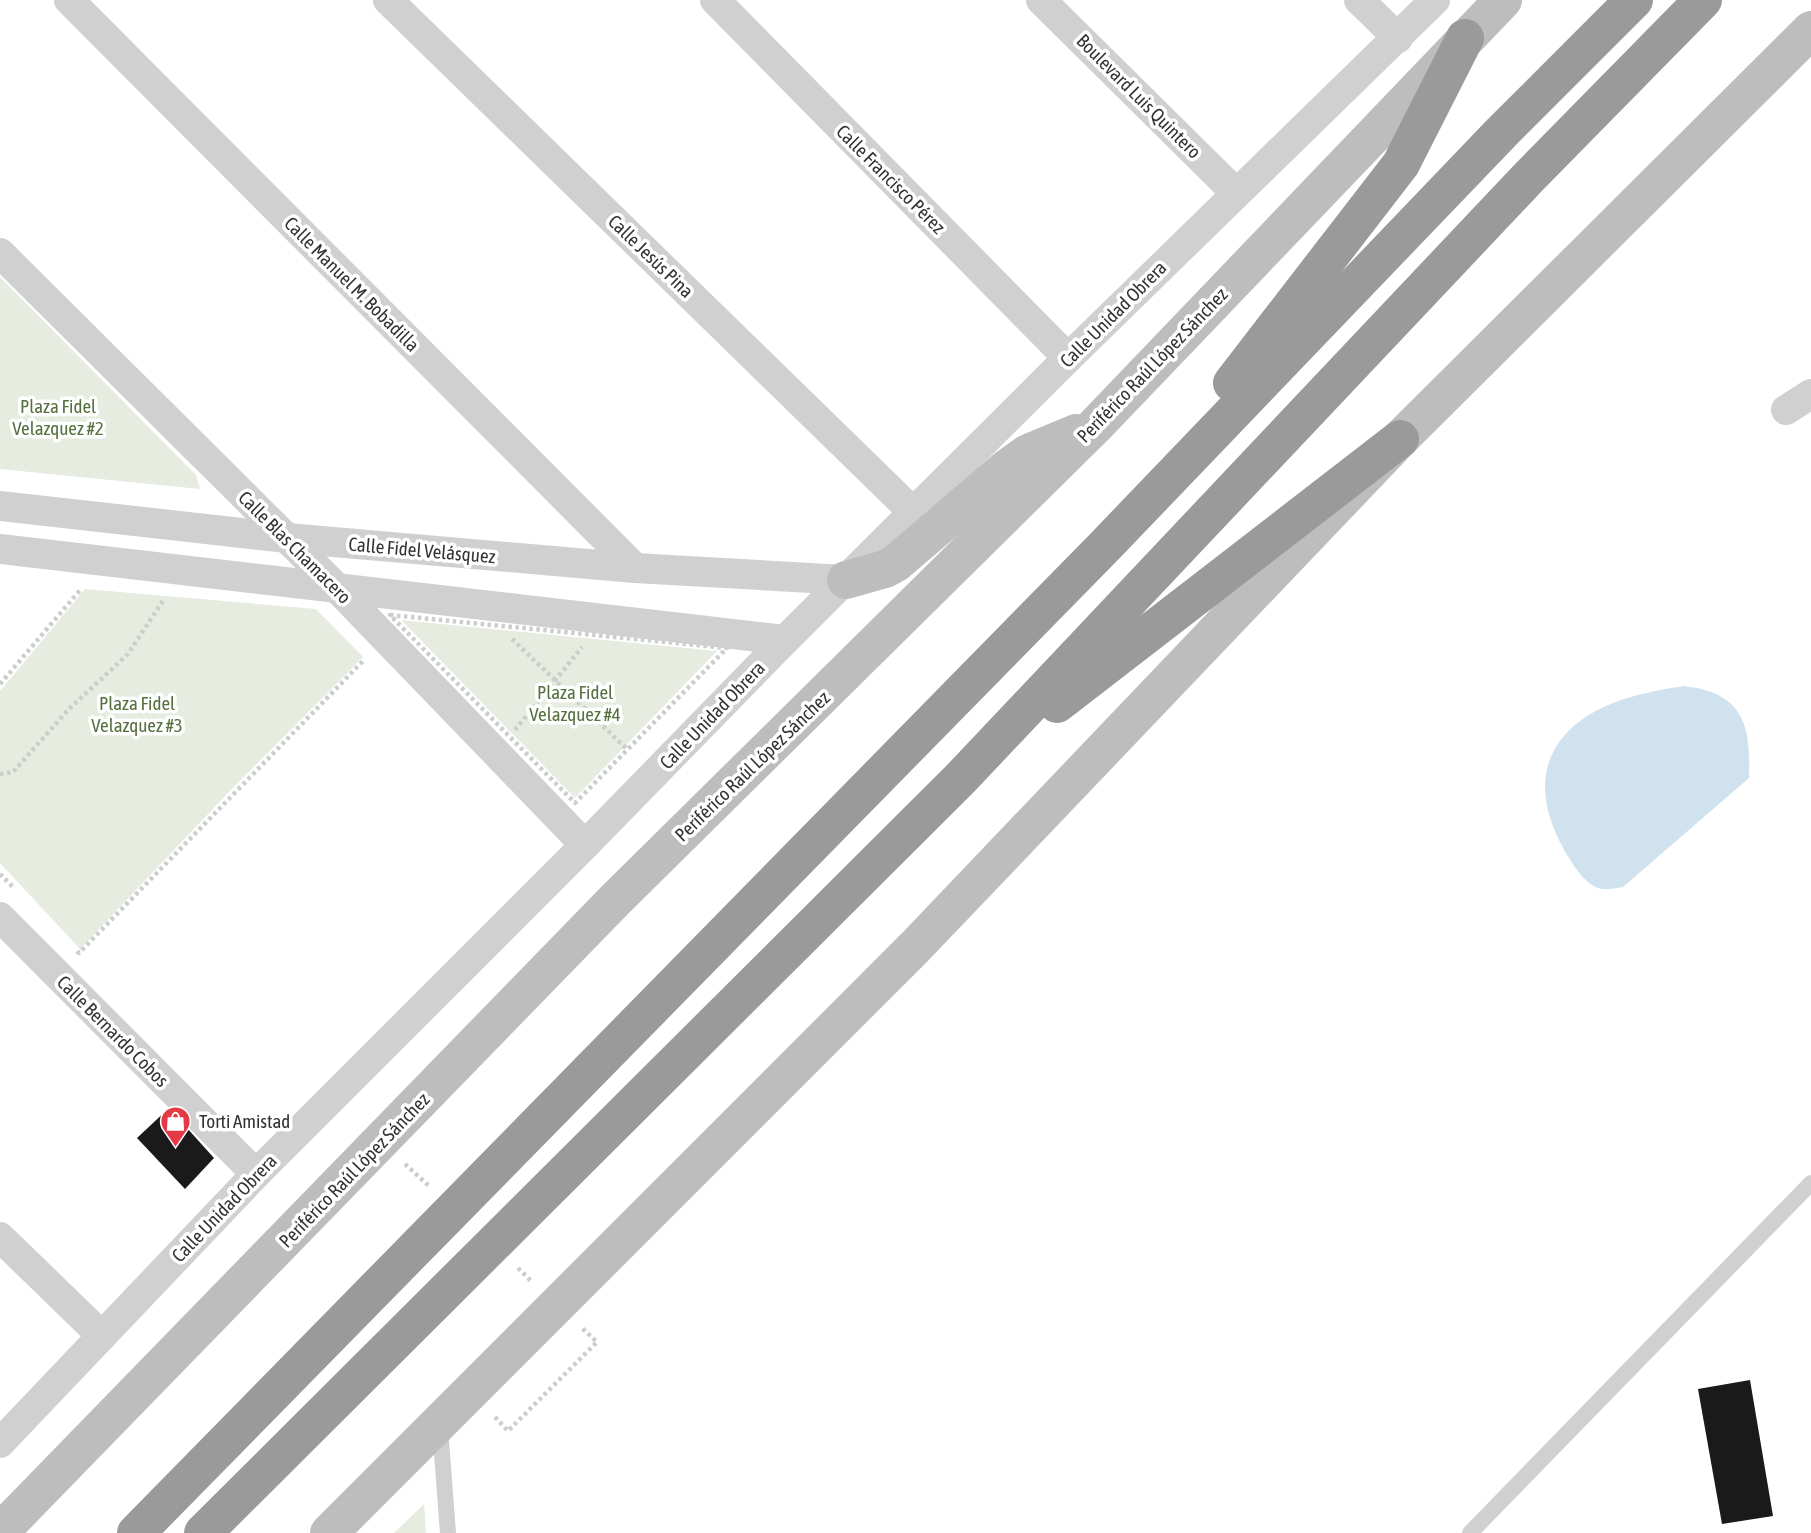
<svg xmlns="http://www.w3.org/2000/svg" width="1811" height="1533" font-family="'Asap Condensed',sans-serif">
<style>
.green{fill:#e6ecdf}
.water{fill:#cfe2ee}
.building{fill:#1a1a1a}
.lines{fill:none;stroke-linecap:round;stroke-linejoin:round}
.path{stroke:#cdcdcd;stroke-width:4.5;stroke-dasharray:3.5 3.5;stroke-linecap:butt}
.lane{stroke:#d0d0d0;stroke-width:16}
.street{stroke:#d0d0d0;stroke-width:30}
.secondary{stroke:#bdbdbd;stroke-width:38}
.highway{stroke:#9a9a9a;stroke-width:38}
.labels{text-anchor:middle;dominant-baseline:central;stroke-width:7;stroke-linejoin:round;paint-order:stroke}
.street-label{font-size:19px;fill:#333;stroke:#fff}
.park-label{font-size:19px;fill:#56703f;stroke:#fff}
.poi-label{font-size:19px;fill:#333;stroke:#fff;text-anchor:start}
</style>
<rect width="100%" height="100%" fill="#fff"/>
<g class="green">
<polygon points="0,277 196,475 200,489 0,469"/>
<polygon points="85,589 316,609 363,657 231,790 80,949 0,863 0,691"/>
<polygon points="401,620 717,651 575,798"/>
<polygon points="424,1504 426,1533 394,1533"/>
</g>
<path class="water" d="M1684,686C1744,693 1751,725 1749,778L1623,887C1616,888 1608,890 1602,889C1589,887 1577,871 1571,861C1547,824 1531,776 1563,737C1591,703 1643,692 1684,686Z"/>
<g class="building">
<polygon points="169,1108 214,1158 185,1189 137,1138"/>
<polygon points="1750,1380 1773,1516 1722,1524 1698,1389"/>
</g>
<g class="lines">
<g class="path">
<polygon points="390,615 727,648 575,803"/>
<polyline points="512,639 628,750"/>
<polyline points="0,684 81,589"/>
<polyline points="515,730 582,647"/>
<polyline points="0,774 13,772 69,709 128,654 164,599"/>
<polyline points="0,874 14,888"/>
<polyline points="77,951 79,953 364,660"/>
<polyline points="405,1164 429,1186"/>
<polyline points="518,1268 532,1282"/>
<polyline points="495,1417 508,1431 597,1342 582,1328"/>
</g>
<g class="lane">
<polyline points="440,1427 448,1533"/>
<polyline points="1470,1533 1811,1183"/>
</g>
<g class="street">
<polyline points="69,0 635,568"/>
<polyline points="388,0 913,512"/>
<polyline points="715,0 1068,358"/>
<polyline points="1041,0 1236,193"/>
<polyline points="1359,0 1398,38"/>
<polyline points="0,253 336,587 585,845"/>
<polyline points="1786,410 1811,394"/>
<polyline points="0,506 287,538 635,568 846,580"/>
<polyline points="0,549 785,640"/>
<polyline points="0,917 256,1174"/>
<polyline points="0,1237 102,1336"/>
<polyline points="0,1443 256,1174 585,845 785,640 1068,358 1435,0"/>
</g>
<g class="secondary">
<polyline points="846,580 885,569 896,563 1007,468 1028,453 1076,433"/>
<polyline points="0,1532 615,900 1095,426 1503,0"/>
<polyline points="329,1533 915,947 1400,439 1811,30"/>
</g>
<g class="highway">
<polyline points="1232,383 1401,164 1465,38"/>
<polyline points="1057,704 1400,439"/>
<polyline points="136,1533 1105,546 1501,133 1634,0"/>
<polyline points="203,1533 961,778 1528,178 1703,0"/>
</g>
</g>
<defs>
<symbol id="shop-pin" viewBox="-11 -11 22 30"><path d="M0 17L-7.5 6A9.5 9.5 0 1 1 7.5 6Z" fill="#e63946" stroke="#fff"/><path d="M-5-2.5h2.3a2.7 3.5 0 0 1 5.4 0H5L5.5 6h-11ZM-1.5-2.5h3a1.5 2.3 0 0 0-3 0Z" fill="#fff"/></symbol>
</defs>
<g fill-rule="evenodd">
<use href="#shop-pin" x="158" y="1104" width="35" height="47"/>
</g>
<g class="labels">
<g class="street-label">
<text transform="translate(1139 96) rotate(45)">Boulevard Luis Quintero</text>
<text transform="translate(891 179) rotate(45)">Calle Francisco Pérez</text>
<text transform="translate(651 256) rotate(44)">Calle Jesús Pina</text>
<text transform="translate(352 284) rotate(45)">Calle Manuel M. Bobadilla</text>
<text transform="translate(1113 314) rotate(-45)">Calle Unidad Obrera</text>
<text transform="translate(1152 365) rotate(-46)">Periférico Raúl López Sánchez</text>
<text transform="translate(295 547) rotate(45)">Calle Blas Chamacero</text>
<text transform="translate(422 550) rotate(5)">Calle Fidel Velásquez</text>
<text transform="translate(712 715) rotate(-46)">Calle Unidad Obrera</text>
<text transform="translate(752 766) rotate(-44)">Periférico Raúl López Sánchez</text>
<text transform="translate(113 1031) rotate(45)">Calle Bernardo Cobos</text>
<text transform="translate(354 1170) rotate(-46)">Periférico Raúl López Sánchez</text>
<text transform="translate(224 1208) rotate(-46)">Calle Unidad Obrera</text>
</g>
<g class="park-label">
<text x="58" y="406">Plaza Fidel<tspan x="58" dy="22">Velazquez #2</tspan></text>
<text x="575" y="692">Plaza Fidel<tspan x="575" dy="22">Velazquez #4</tspan></text>
<text x="137" y="703">Plaza Fidel<tspan x="137" dy="22">Velazquez #3</tspan></text>
</g>
<g class="poi-label">
<text x="199" y="1121">Torti Amistad</text>
</g>
</g>
</svg>
